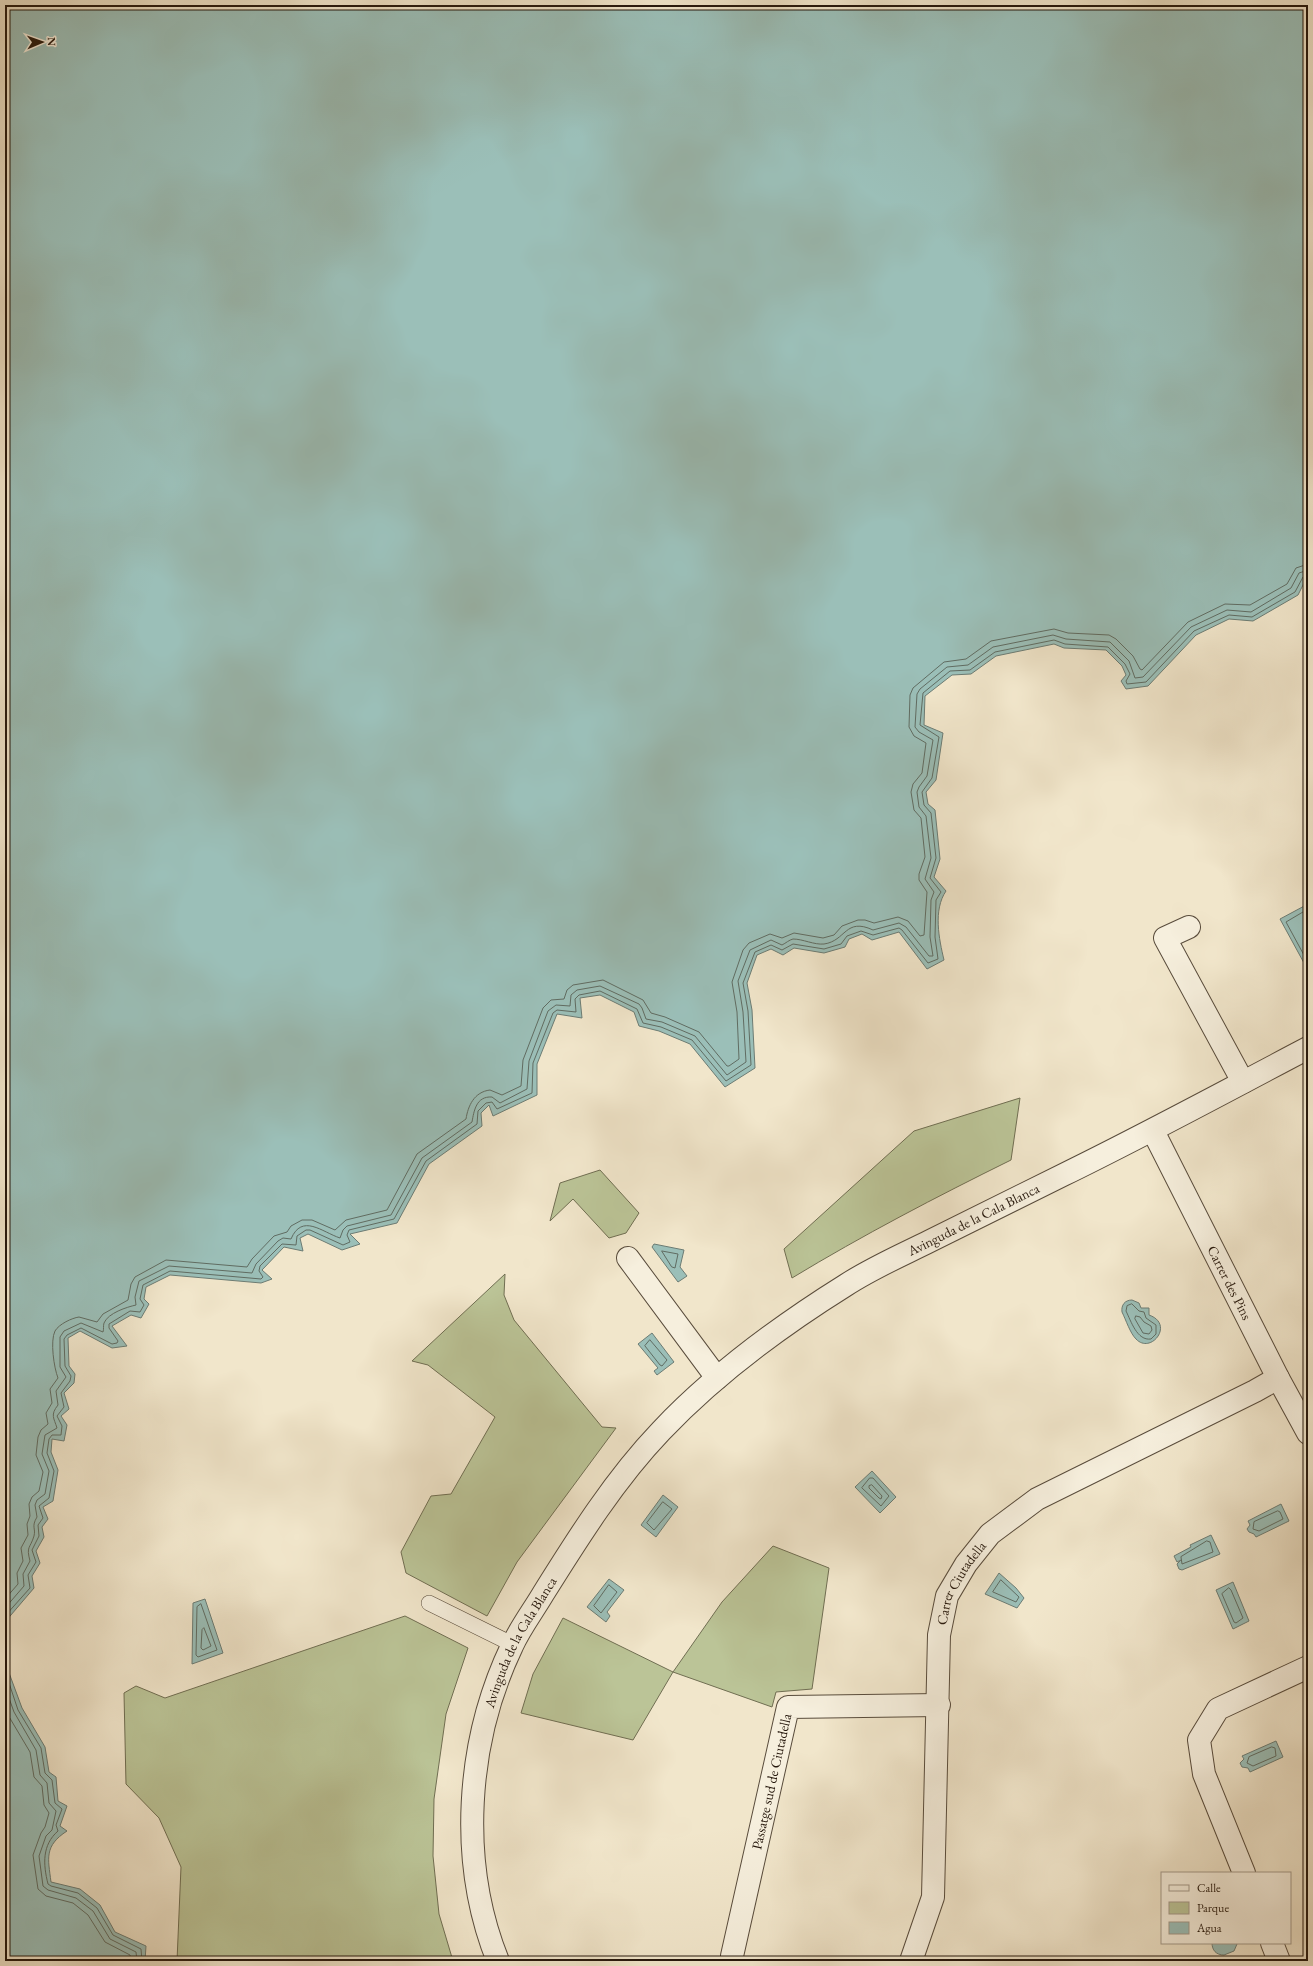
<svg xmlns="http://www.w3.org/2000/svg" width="1313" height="1966" font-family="'EB Garamond',serif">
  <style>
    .green { fill: #bbc497; stroke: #706e52 }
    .water { fill: #9bbfb8; stroke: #6c7c74 }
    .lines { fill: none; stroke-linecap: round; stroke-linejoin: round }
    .shore { stroke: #606c62; stroke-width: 1 }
    .service-casing { stroke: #594c3c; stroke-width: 16 }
    .minor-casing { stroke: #594c3c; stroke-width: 24 }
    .service { stroke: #f6efdd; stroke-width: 15 }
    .minor { stroke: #f6efdd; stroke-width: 22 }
    .labels { text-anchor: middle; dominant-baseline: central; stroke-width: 3; stroke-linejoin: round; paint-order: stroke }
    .street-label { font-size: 14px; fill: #26180d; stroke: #f6efdd }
  </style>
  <rect width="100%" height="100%" fill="#f1e6cb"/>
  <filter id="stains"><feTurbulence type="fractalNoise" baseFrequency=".005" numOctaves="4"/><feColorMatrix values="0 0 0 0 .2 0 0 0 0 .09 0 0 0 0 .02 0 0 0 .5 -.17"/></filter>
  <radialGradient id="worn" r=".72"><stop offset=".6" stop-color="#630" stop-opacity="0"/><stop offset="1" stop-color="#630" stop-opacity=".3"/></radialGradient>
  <!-- green -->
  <path class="green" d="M 1020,1098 L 1011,1160 C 936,1197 863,1235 792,1278 L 784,1249 L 914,1131 Z
    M 600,1170 L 639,1213 L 626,1233 L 609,1238 L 573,1199 L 550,1221 L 560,1183 Z
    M 505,1274 L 504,1295 L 514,1320 L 602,1427 L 616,1428 L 517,1562 L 487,1616 L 406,1573 L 401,1552 L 431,1496 L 451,1494 L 495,1417 L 428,1365 L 412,1361 Z
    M 773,1546 L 829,1568 L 812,1689 L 776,1692 L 772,1707 L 673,1672 L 633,1740 L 521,1713 L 533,1674 L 563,1618 L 673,1672 L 722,1602 Z
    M 405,1616 L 468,1648 L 446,1714 L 434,1799 L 433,1856 L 439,1914 L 453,1961 L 177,1961 L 181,1867 L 159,1818 L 126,1784 L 124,1693 L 136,1686 L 165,1698 Z"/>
  <!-- water -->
  <path class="water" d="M 5,5 L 1308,5 L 1308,575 L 1298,595 L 1253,621 L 1229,619 L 1196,635 L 1148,686 L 1126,689 L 1121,681 L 1126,675 L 1122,666 L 1106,650 L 1064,648 L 1054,644 L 996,656 L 971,674 L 952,675 L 925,696 L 924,725 L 943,733 L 936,780 L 926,792 L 928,804 L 935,810 L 940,859 L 934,877 L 946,891 C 933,910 939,939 944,960 L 927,969 L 899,932 L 872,940 L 862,934 L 849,939 L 845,947 L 824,953 L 794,948 L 783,955 L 771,949 L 757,955 L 747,983 L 752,1010 L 755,1068 L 725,1087 L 690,1044 L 659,1031 L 639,1026 L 634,1012 L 600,995 L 580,998 L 582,1018 L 557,1014 L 537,1064 L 537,1095 L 493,1116 L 489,1105 L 481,1113 L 482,1126 L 429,1164 L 397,1223 L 350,1234 L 360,1244 L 342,1250 L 308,1234 L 300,1238 L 303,1251 L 284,1247 L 262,1270 L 272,1279 L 261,1283 L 170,1275 L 146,1287 L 144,1299 L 149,1304 L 141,1318 L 131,1315 L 112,1326 L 127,1346 L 112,1348 L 80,1331 L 68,1338 L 69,1366 L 75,1374 L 74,1383 L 64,1393 L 69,1409 L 61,1416 L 67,1425 L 64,1441 L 52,1439 L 51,1452 L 58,1470 L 53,1501 L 43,1507 L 48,1519 L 42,1527 L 44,1537 L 36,1551 L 40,1563 L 32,1576 L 34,1588 L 5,1622 Z
    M 1308,904 L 1308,924 L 1305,926 L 1308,931 L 1308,961 L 1304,963 L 1280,919 Z
    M 654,1244 L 684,1250 L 680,1267 L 687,1276 L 678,1282 L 652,1247 Z
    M 1132,1300 L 1139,1303 L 1141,1308 L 1149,1308 L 1149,1315 C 1175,1324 1151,1355 1136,1339 C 1130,1333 1126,1320 1122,1312 C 1121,1305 1125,1300 1132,1300 Z
    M 652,1333 L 674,1362 L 657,1375 L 654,1371 L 658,1368 L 638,1344 Z
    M 872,1471 L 896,1497 L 880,1513 L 855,1487 Z
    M 663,1495 L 678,1507 L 656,1537 L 641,1525 Z
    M 1281,1504 L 1289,1521 L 1256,1537 L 1254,1534 L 1249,1532 L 1247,1529 L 1250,1525 L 1248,1521 Z
    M 1211,1535 L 1220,1554 L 1182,1570 L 1179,1569 L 1177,1564 L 1181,1560 L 1177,1562 L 1174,1556 L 1191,1547 L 1190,1545 Z
    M 999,1573 L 1016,1588 L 1024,1598 L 1017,1608 L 985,1594 Z
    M 609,1579 L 624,1590 L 607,1612 L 610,1616 L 606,1622 L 587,1607 Z
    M 1233,1582 L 1249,1621 L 1233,1629 L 1216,1590 Z
    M 205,1599 L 223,1653 L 192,1664 L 193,1603 Z
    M 5,1662 L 22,1708 L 45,1747 L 49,1772 L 56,1777 L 58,1801 L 67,1806 L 60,1826 L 67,1831 C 44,1846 48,1858 51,1882 L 80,1889 L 100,1905 L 115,1932 L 146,1946 L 145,1961 L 5,1961 Z
    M 1276,1741 L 1283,1757 L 1250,1772 L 1248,1768 L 1242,1767 L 1240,1763 L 1244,1759 L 1242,1756 Z
    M 1212,1943 L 1237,1943 L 1237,1944 L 1234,1951 L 1224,1955 C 1216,1955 1212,1950 1212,1943 Z"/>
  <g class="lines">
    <!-- shore -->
    <path class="shore" d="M 1308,909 L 1286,922 L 1305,957 L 1308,958
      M 662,1251 L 678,1254 L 675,1268 L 672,1267 Z
      M 1132,1304 L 1139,1311 L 1144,1312 L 1146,1318 L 1156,1325 L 1156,1334 L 1151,1339 C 1137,1341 1131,1321 1126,1311 L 1127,1306 Z
      M 1136,1316 L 1140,1317 L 1144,1322 L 1151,1326 L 1152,1330 L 1149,1334 L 1143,1333 L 1135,1319 Z
      M 650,1340 L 667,1360 L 662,1366 L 660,1365 L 645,1346 Z
      M 870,1478 L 873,1478 L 889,1496 L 881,1506 L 862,1488 Z
      M 872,1485 L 882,1496 L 881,1499 L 879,1498 L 869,1488 L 869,1486 Z
      M 663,1502 L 672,1509 L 654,1530 L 647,1523 Z
      M 1278,1511 L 1280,1512 L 1283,1519 L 1259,1531 L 1253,1529 L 1254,1522 Z
      M 1207,1541 L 1210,1542 L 1213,1552 L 1182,1564 L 1181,1557 Z
      M 1001,1580 L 1019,1597 L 1016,1602 L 993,1592 Z
      M 609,1585 L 617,1592 L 601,1613 L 594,1606 Z
      M 1229,1588 L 1231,1590 L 1243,1618 L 1236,1623 L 1234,1622 L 1222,1594 Z
      M 5,1599 L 18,1584 L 17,1573 L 23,1561 L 21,1548 L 28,1535 L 27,1524 L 30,1516 L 29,1504 L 32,1497 L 39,1491 L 43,1472 L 36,1455 L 38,1437 L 41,1430 L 48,1424 L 46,1413 L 52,1403 L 50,1389 L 58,1378 C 54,1368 50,1341 55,1331 C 59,1324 72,1318 79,1317 L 97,1322 L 103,1314 L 128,1300 L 131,1284 L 135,1277 L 166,1260 L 247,1267 L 252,1259 L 274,1236 L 287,1232 L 291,1226 L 302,1220 L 312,1220 L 335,1230 L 346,1220 L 387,1210 L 417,1154 L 466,1119 C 468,1106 474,1092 490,1090 L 502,1095 L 521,1086 L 523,1060 L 543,1008 L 551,1000 L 564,999 L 567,990 L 573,985 L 603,980 L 643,1000 L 651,1013 L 665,1017 L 699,1032 L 727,1066 L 729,1066 L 739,1059 L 737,1012 L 732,982 L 743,950 L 749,943 L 770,934 L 782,938 L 794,933 L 823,938 L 834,935 L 842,926 L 858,920 L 865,920 L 874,923 L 898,917 L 908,921 L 920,936 L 924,935 L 927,892 L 919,880 L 919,874 L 925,857 L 921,818 L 914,810 L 911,792 L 913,784 L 922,773 L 926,743 L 914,736 L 909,727 L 910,695 L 913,688 L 944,662 L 966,659 L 991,641 L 1054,629 L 1068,633 L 1109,635 L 1116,639 L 1133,656 L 1140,669 L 1142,670 L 1188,622 L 1225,604 L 1250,605 L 1287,584 L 1296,568 L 1308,564
      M 201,1604 L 217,1650 L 198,1657 L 196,1655 L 197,1607 Z
      M 5,1608 L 24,1586 L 23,1574 L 30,1561 C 26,1546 30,1549 34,1536 C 36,1528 31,1527 37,1517 L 35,1505 L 37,1500 L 45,1494 L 49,1471 L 42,1454 L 45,1435 L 57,1428 C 54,1418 50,1415 58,1405 L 56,1391 L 66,1377 L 60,1367 L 60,1337 L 64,1331 L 81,1323 L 103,1332 C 104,1329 103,1326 104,1323 C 108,1313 127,1307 136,1305 L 135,1297 L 139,1281 L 169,1266 L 252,1273 L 256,1264 L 278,1241 L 283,1238 L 291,1239 C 302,1213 322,1232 340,1238 L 343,1230 L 347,1226 L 391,1215 L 422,1158 L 472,1122 C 474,1111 476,1096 492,1097 L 500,1103 L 527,1089 L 529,1061 L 548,1011 L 556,1005 L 570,1006 L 571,995 L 577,990 L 600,986 L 639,1004 L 642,1008 L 646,1019 L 662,1022 L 695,1036 L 727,1075 L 746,1062 L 743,1012 L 738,981 L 750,950 L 771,940 L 782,945 C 786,943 789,940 793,939 C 803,939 814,945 824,944 C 846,941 845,917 873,930 L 899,923 L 906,927 L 929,956 L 933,956 L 930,937 L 931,900 L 934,892 L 925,879 L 931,858 L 926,816 L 919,807 L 917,792 L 919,787 L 927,776 L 933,740 L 919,732 L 915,727 L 917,694 L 920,689 L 947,667 L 968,665 L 993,647 L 1053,635 L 1066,639 L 1110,642 L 1129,661 L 1135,678 L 1143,677 L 1191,627 L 1227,610 L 1251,612 L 1291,588 L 1299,573 L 1308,570
      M 5,1616 L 30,1588 L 28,1575 L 36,1562 L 32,1550 L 39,1536 L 38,1525 L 43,1518 L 39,1506 L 49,1498 L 54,1471 L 47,1453 L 49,1439 L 52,1435 L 61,1435 L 62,1426 L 57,1416 L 64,1407 L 61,1393 L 70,1381 L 71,1376 L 65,1366 L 64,1339 L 67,1335 L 81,1328 L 112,1344 L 117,1343 L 118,1341 L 109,1328 L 109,1324 L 130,1311 L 140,1312 L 144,1305 L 140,1299 L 143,1285 L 170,1271 L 261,1279 L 263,1277 L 259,1271 L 260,1266 L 282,1244 L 296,1245 L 297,1236 L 306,1230 L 310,1230 L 343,1245 L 350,1242 L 347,1235 L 349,1230 L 394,1219 L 426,1161 L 477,1124 L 478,1111 L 486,1103 L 492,1102 L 497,1109 L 532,1093 L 533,1063 L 553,1013 L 557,1010 L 576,1012 L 575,999 L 579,995 L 600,991 L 637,1009 L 643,1023 L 661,1027 L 692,1040 L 726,1081 L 751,1065 L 748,1011 L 743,983 L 755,952 L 771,945 L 782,950 L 793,944 L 824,949 L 841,944 L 847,936 L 861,931 L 873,935 L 899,928 L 902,930 L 928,963 L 938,959 L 935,937 L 936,900 L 941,892 L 930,878 L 936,858 L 931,813 L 924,805 L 922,792 L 932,778 L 939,737 L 920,725 L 923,693 L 950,671 L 970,670 L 995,652 L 1054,640 L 1065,644 L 1108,647 L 1125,664 L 1130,674 L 1126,681 L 1127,684 L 1146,682 L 1194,631 L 1229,615 L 1252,617 L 1295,592 L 1303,577 L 1308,575
      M 204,1628 L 211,1646 L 203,1650 L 201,1648 L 202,1630 Z
      M 5,1671 L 18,1710 L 41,1748 L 45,1773 L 52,1780 L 55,1803 L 62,1809 L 56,1825 L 58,1831 C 42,1845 43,1864 48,1884 L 51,1886 L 78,1893 L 97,1908 L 113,1935 L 141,1949 L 142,1961
      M 5,1687 L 14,1712 L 36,1750 L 40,1775 L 47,1783 L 49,1803 L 56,1811 L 52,1830 L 46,1836 L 39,1856 L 43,1886 L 48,1890 L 76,1898 L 93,1911 L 110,1939 L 136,1952 L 137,1961
      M 5,1705 L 8,1715 L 30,1752 L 34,1777 L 42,1786 L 44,1805 L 49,1813 L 45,1827 L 41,1833 L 33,1855 L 38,1889 L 46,1896 L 73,1903 L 88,1915 L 105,1942 L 130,1955 L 131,1961
      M 1272,1747 L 1275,1748 L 1276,1756 L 1253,1766 L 1247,1763 L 1249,1757 Z"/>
    <!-- service casing -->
    <g class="service-casing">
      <path id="service" d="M 429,1603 L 512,1644"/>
    </g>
    <!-- minor casing -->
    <g class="minor-casing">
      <g id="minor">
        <path d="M 1189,927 L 1165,938 L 1243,1082"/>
        <path id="s1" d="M 1153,1131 L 1278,1378 L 1308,1433"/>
        <path d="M 628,1258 L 717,1378"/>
        <path d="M 1244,1873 L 1204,1774 L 1199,1740 L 1218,1709 L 1308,1667"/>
        <path d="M 1272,1943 L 1279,1961"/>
        <path id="s2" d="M 732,1956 L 788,1707 L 939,1705"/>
        <path id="s3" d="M 498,1961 C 458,1862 466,1742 512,1646 C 520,1628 533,1611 543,1594 C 578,1538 615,1479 661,1431 C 714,1375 782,1325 846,1285 C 872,1268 902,1255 930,1241 C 974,1219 1018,1197 1063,1175 C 1145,1135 1226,1091 1308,1048"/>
        <path id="s4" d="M 911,1961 L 933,1897 L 939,1635 L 947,1596 L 966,1564 L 990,1534 L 1037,1499 L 1255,1391 L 1278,1378"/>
      </g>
    </g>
    <!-- service -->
    <use href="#service" class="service"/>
    <!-- minor -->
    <use href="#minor" class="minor"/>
  </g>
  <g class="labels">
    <!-- street labels -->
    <g class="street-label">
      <text stroke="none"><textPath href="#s3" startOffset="966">Avinguda de la Cala Blanca</textPath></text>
      <text stroke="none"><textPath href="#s1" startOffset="170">Carrer des Pins</textPath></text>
      <text stroke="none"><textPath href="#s4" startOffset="387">Carrer Ciutadella</textPath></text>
      <text stroke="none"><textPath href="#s3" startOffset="331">Avinguda de la Cala Blanca</textPath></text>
      <text stroke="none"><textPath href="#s2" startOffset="179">Passatge sud de Ciutadella</textPath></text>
    </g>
  </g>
  <!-- margin -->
  <rect width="1313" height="1966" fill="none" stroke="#f1e6cb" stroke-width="20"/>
  <rect x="6" y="6" width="1301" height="1954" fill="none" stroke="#26180d" stroke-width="2"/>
  <rect x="10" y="10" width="1293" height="1946" fill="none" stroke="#26180d"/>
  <!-- legend -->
  <rect x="1161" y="1872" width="130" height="72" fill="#f6efdd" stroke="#a3998a"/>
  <rect x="1169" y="1885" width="20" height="6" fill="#f6efdd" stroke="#a3998a"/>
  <text x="1197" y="1892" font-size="12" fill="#26180d">Calle</text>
  <rect x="1169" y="1902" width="20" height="12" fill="#bbc497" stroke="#a3998a"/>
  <text x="1197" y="1912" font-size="12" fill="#26180d">Parque</text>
  <rect x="1169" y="1922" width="20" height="12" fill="#9bbfb8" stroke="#a3998a"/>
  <text x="1197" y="1932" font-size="12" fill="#26180d">Agua</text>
  <!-- north arrow -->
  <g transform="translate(42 42) rotate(88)" stroke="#f6efdd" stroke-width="3" paint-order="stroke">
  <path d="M0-3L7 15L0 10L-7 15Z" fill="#26180d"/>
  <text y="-6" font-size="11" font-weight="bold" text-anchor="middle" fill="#26180d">N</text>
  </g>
  <rect width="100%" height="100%" filter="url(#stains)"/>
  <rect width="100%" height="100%" fill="url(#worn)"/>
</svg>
